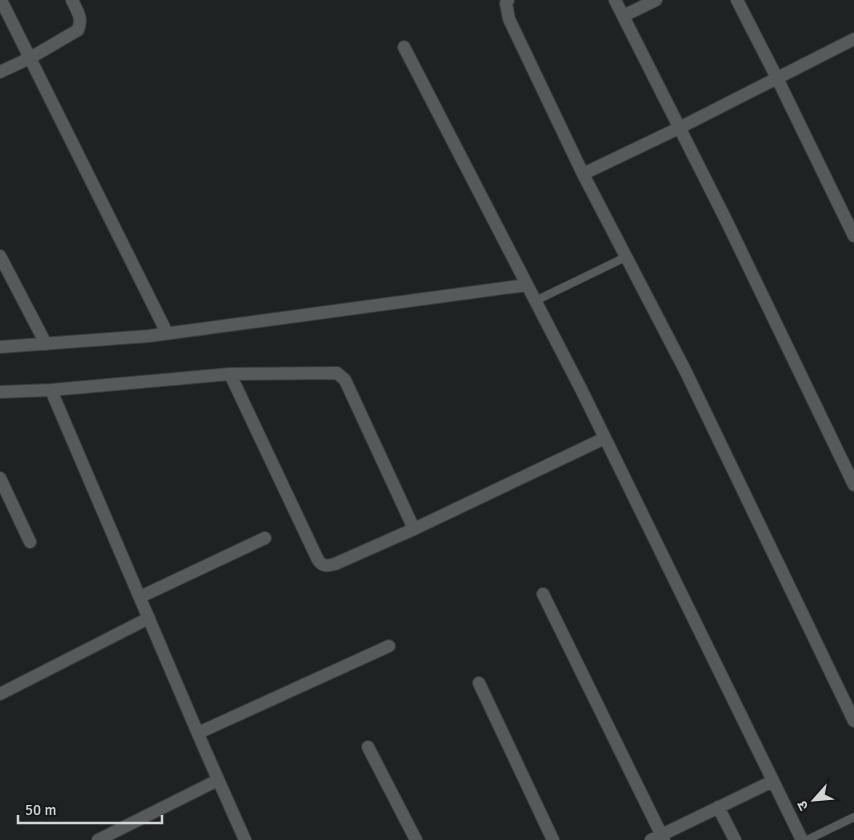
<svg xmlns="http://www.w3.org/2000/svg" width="854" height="840" font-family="Signika,'Noto Sans Devanagari',sans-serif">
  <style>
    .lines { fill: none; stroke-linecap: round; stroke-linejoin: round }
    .service-casing { stroke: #3a3c3c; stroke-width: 9 }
    .minor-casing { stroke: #3a3c3c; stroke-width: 14 }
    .service { stroke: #565a5a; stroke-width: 8 }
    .minor { stroke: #565a5a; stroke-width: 12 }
  </style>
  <rect width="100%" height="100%" fill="#1f2223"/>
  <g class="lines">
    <!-- service casing -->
    <g class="service-casing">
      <path id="service" d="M 535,301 L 626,257
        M 807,840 L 854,817"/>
    </g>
    <!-- minor casing -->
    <g class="minor-casing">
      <path id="minor" d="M 1,0 L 167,333
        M 508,0 L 506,3 L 509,19 L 583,174 L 685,370 L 854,721
        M 615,0 L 726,220 L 854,485
        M 737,0 L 777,78 L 854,236
        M 623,16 L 656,0
        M 404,47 L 581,389 L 802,840
        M 0,72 L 30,58 L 78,30 C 83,18 77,11 72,0
        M 583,174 L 679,128 L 854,39
        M 0,256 L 46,344
        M 0,347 L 149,336 L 527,285
        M 230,374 L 318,560 C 323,567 327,566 335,564 L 414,529 L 605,438
        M 51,390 L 205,750 L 245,840
        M 0,392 L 51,390 L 230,374 L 337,373 L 345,380 L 414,529
        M 0,478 L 30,542
        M 543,594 L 664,840
        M 140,597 L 265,538
        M 479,683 L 553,840
        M 0,694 L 149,618
        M 198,733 L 389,646
        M 368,747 L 416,840
        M 718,807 L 735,840
        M 98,840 L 218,780
        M 651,840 L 773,781"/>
    </g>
    <!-- service -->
    <use href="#service" class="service"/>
    <!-- minor -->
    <use href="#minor" class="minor"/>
  </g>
  <!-- north arrow -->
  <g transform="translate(814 800) rotate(243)" stroke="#161919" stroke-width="4" paint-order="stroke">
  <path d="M0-4L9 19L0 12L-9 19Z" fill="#d4d6d6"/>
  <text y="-8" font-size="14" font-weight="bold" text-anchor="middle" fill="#d4d6d6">उ</text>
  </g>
  <!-- scale -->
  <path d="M18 815v8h144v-8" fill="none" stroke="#d4d6d6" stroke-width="2.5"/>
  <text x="25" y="815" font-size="15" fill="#d4d6d6" stroke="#161919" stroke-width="4" paint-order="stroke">50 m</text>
</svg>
